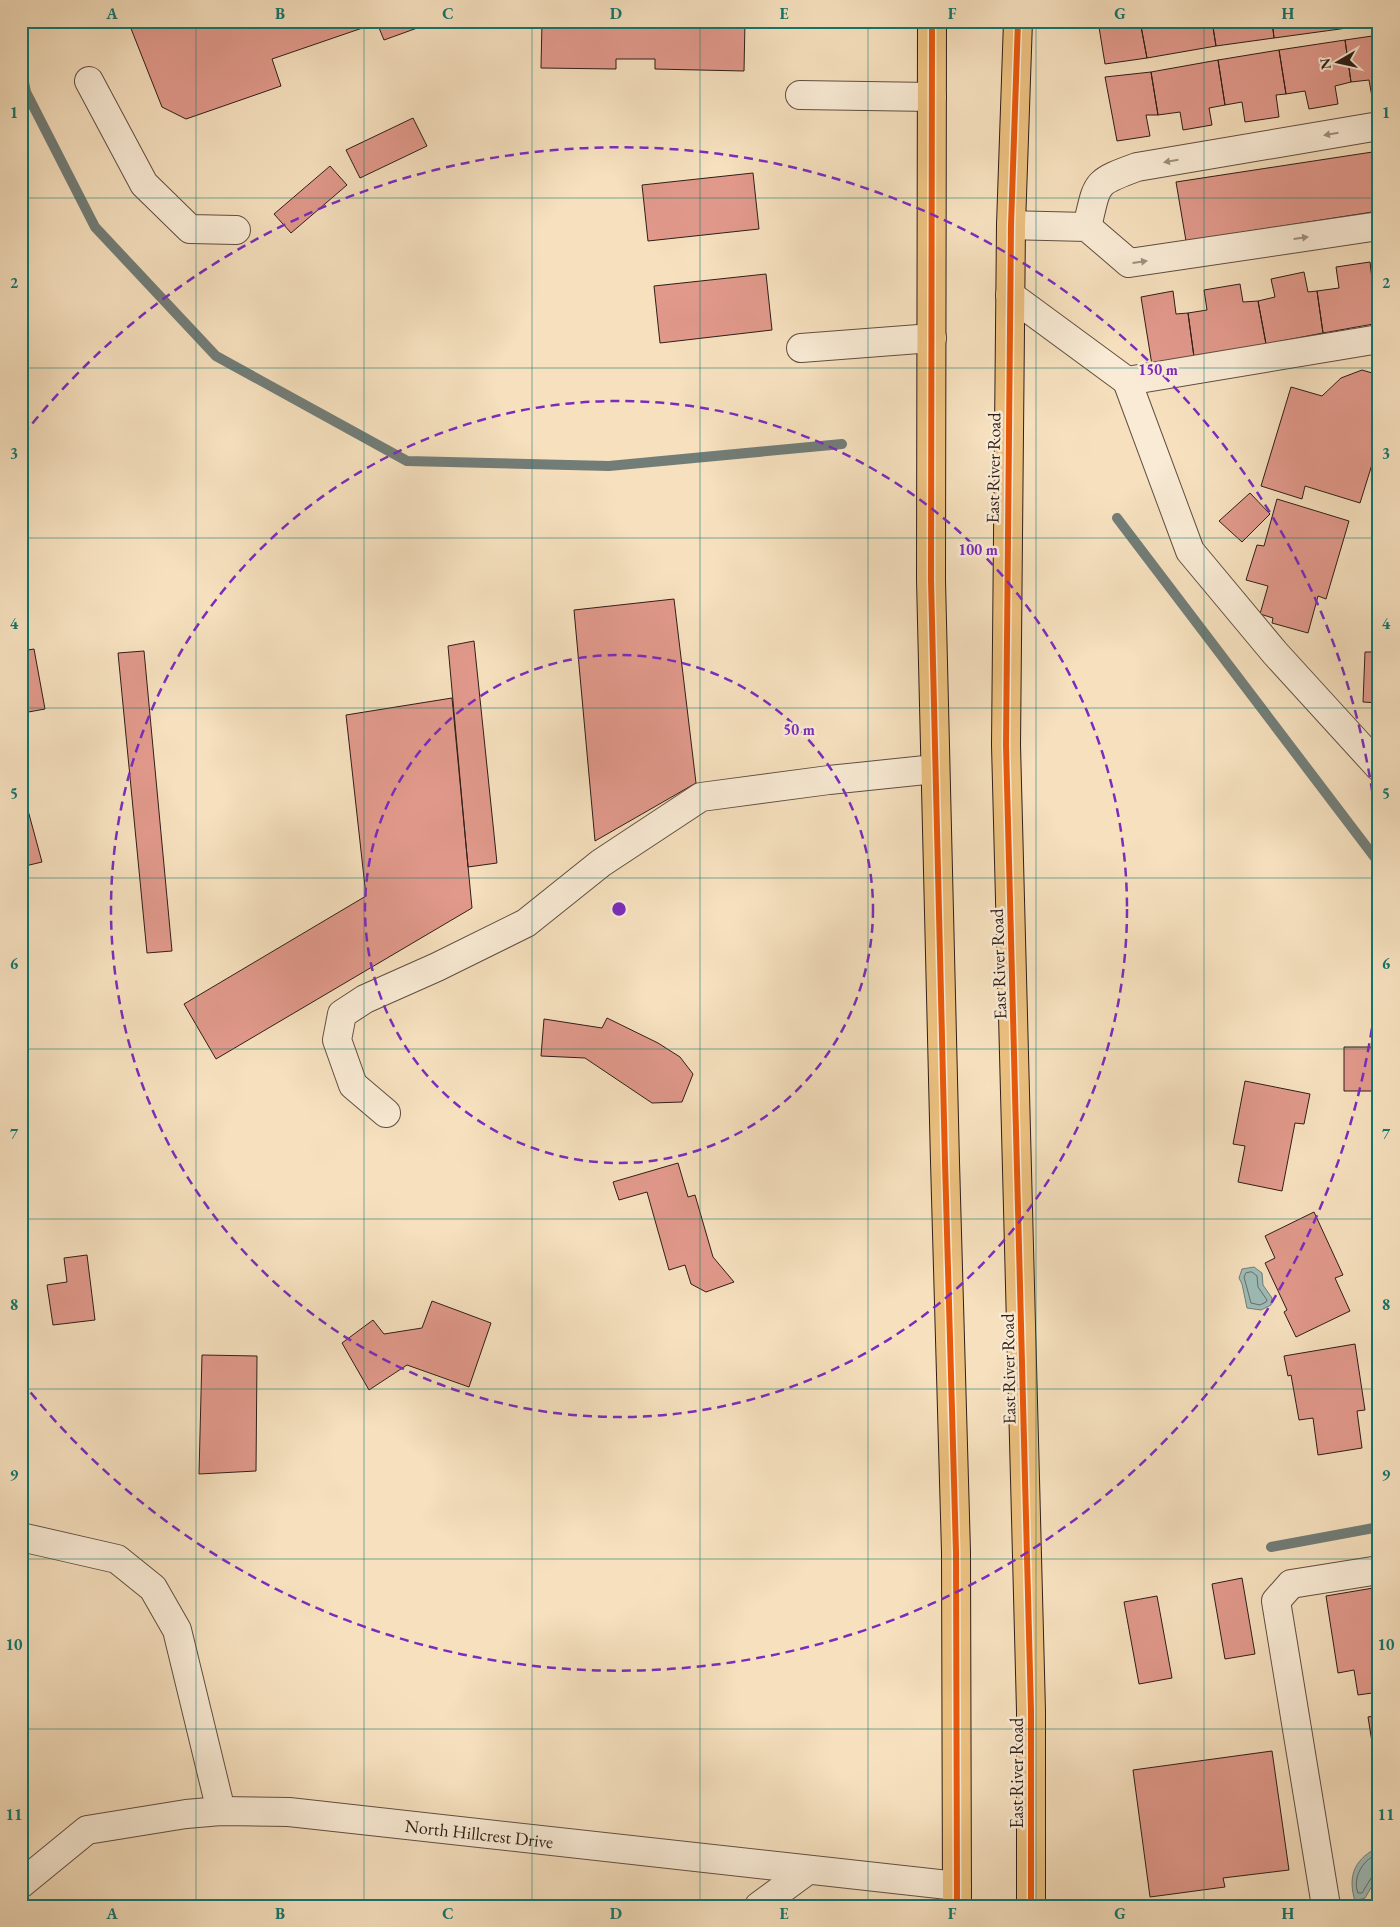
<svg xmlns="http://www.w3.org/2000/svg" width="1400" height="1927" font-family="'EB Garamond',serif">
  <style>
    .water { fill: #9ebcb8; stroke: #727d78 }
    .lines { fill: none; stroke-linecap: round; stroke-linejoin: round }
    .shore { stroke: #666d68; stroke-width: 1 }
    .stream { stroke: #727d78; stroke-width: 10 }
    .building { fill: #e1998b; stroke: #2f1e18 }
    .minor-casing { stroke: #614e42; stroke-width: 30 }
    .major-casing { stroke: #2f1e18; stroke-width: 30 }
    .minor { stroke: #f9ebd5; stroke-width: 28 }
    .major { stroke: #ebc07f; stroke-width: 28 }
    .cycleway-casing { stroke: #f9ebd5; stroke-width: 9 }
    .cycleway { stroke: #e8590c; stroke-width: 6 }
    .oneway { fill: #9e8f80 }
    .grid { fill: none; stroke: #0f766e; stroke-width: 1; stroke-opacity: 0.55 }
    .ring { fill: none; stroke: #7b2cbf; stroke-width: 2.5; stroke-dasharray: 9 6 }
    .labels { text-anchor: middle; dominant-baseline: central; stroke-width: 5; stroke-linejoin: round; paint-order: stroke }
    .street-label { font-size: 18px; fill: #2f1e18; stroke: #f9ebd5 }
    .centre { fill: #7b2cbf; stroke: #f9ebd5; stroke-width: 2.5 }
    .ring-label { font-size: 15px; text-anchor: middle; font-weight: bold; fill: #7b2cbf; stroke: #f9ebd5; stroke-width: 5; stroke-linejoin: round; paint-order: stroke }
    .neatline { fill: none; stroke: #0f766e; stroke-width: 2 }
    .grid-label { font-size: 16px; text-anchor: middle; font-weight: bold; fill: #0f766e }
  </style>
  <rect width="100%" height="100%" fill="#f6e0be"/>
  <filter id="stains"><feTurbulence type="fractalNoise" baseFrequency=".004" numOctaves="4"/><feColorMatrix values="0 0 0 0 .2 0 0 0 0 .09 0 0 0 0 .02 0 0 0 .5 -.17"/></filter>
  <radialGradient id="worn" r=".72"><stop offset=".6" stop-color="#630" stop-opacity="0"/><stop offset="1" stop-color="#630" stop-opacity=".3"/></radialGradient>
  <!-- water -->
  <path class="water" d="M 1254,1267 L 1262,1273 L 1263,1285 L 1272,1298 L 1271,1305 L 1261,1310 L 1247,1308 L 1242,1284 L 1239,1278 L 1242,1269 Z
    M 1375,1849 L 1379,1849 L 1379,1874 L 1365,1898 L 1355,1901 C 1348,1878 1353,1861 1375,1849 Z"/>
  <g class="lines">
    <!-- shore -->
    <path class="shore" d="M 1252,1272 L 1257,1276 L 1258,1287 L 1267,1300 L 1266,1302 L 1260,1305 L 1251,1303 L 1244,1277 L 1246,1273 Z
      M 1379,1854 C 1363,1858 1352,1878 1358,1893 L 1362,1893 L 1373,1875 L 1379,1873"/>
    <!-- stream -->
    <path class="stream" d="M 21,68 L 26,92 L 95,227 L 216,356 L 407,461 L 609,466 L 842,444
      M 1117,518 L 1379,863
      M 1271,1547 L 1379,1527"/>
  </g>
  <!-- building -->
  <path class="building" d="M 128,21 L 418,21 L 420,27 L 384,40 L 377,23 L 272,59 L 281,86 L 186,119 L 162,107 Z
    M 542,21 L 745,21 L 744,71 L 655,69 L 655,59 L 616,59 L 616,69 L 541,68 Z
    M 1098,21 L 1140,21 L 1147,58 L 1105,64 Z
    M 1140,21 L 1212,21 L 1216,46 L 1147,58 Z
    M 1212,21 L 1272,21 L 1274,38 L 1216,46 Z
    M 1272,21 L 1338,21 L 1340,29 L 1274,38 Z
    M 1338,21 L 1379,21 L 1379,23 L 1340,29 Z
    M 1379,35 L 1379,96 L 1372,97 L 1369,80 L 1351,82 L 1345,40 Z
    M 1345,40 L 1351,82 L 1335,86 L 1338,104 L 1309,109 L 1305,91 L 1286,94 L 1279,50 Z
    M 1279,50 L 1286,94 L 1276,95 L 1279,117 L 1245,122 L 1242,102 L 1225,105 L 1218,60 Z
    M 1218,60 L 1225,105 L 1209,108 L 1212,125 L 1183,130 L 1180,112 L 1158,115 L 1151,72 Z
    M 1151,72 L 1158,115 L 1146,115 L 1150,136 L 1117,141 L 1105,77 Z
    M 413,118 L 427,146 L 360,178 L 346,150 Z
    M 1379,151 L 1379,211 L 1186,241 L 1176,182 Z
    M 330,166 L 347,185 L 291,233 L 274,214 Z
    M 753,173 L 759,229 L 648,241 L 642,185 Z
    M 1370,262 L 1372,279 L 1379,279 L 1379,323 L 1323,333 L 1317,291 L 1339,288 L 1336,267 Z
    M 1304,272 L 1308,292 L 1317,291 L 1323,333 L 1266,344 L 1258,301 L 1275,297 L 1271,279 Z
    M 766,274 L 772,330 L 660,343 L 654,286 Z
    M 1240,284 L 1243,302 L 1258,301 L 1266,344 L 1194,357 L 1188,313 L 1207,310 L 1204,290 Z
    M 1173,291 L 1176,314 L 1188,313 L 1194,357 L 1152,365 L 1141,297 Z
    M 1362,370 L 1379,375 L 1379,442 L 1360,503 L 1305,486 L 1302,499 L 1261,486 L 1291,387 L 1322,396 L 1341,378 Z
    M 1250,493 L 1270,514 L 1242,542 L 1219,521 Z
    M 1277,499 L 1349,521 L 1326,599 L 1318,596 L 1308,633 L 1272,623 L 1273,618 L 1260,614 L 1268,586 L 1246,580 L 1257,545 L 1264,546 Z
    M 674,599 L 696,783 L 595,841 L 574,610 Z
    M 474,641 L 497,863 L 468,867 L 448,646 Z
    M 34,649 L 45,709 L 23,713 L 25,724 L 21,725 L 21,651 Z
    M 144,651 L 172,951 L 147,953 L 118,653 Z
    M 1365,652 L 1379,652 L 1379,703 L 1363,702 Z
    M 452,698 L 472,908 L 216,1059 L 184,1004 L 366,896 L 346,715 Z
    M 21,792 L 23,792 L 42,862 L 21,867 Z
    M 607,1018 L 658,1043 L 680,1057 L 693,1074 L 682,1102 L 652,1103 L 585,1058 L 541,1056 L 544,1019 L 602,1028 Z
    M 1344,1047 L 1379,1047 L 1379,1091 L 1344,1091 Z
    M 1245,1081 L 1310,1094 L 1304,1124 L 1295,1123 L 1282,1191 L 1238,1182 L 1245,1146 L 1233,1144 Z
    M 678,1163 L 688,1197 L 695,1195 L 713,1257 L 734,1282 L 706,1292 L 691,1284 L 685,1265 L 669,1270 L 647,1192 L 619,1200 L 613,1182 Z
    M 1314,1212 L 1343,1275 L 1335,1278 L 1350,1311 L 1296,1337 L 1284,1312 L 1287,1310 L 1265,1263 L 1275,1258 L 1265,1236 Z
    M 87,1255 L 95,1320 L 53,1325 L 47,1285 L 67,1282 L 64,1258 Z
    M 432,1301 L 491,1323 L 469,1387 L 407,1365 L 369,1390 L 342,1343 L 373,1320 L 384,1334 L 422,1328 Z
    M 1355,1344 L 1365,1410 L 1357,1411 L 1362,1448 L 1318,1455 L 1313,1418 L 1299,1420 L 1291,1375 L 1288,1376 L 1284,1356 Z
    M 202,1355 L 257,1356 L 256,1471 L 199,1474 Z
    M 1242,1578 L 1255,1654 L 1225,1659 L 1212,1584 Z
    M 1379,1587 L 1379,1692 L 1358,1695 L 1354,1670 L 1338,1673 L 1326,1596 Z
    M 1157,1596 L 1172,1678 L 1139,1684 L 1124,1602 Z
    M 1379,1715 L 1379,1780 L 1378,1780 L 1368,1717 Z
    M 1272,1751 L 1289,1870 L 1223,1878 L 1225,1887 L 1150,1897 L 1133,1770 Z"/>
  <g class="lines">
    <!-- minor casing -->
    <g class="minor-casing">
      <g id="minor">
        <path d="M 89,81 L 144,184 L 190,229 L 236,230"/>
        <path d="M 800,95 L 932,97"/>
        <path d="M 1011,225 L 1087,227 L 1129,263 L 1379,226"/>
        <path d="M 1087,227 C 1098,182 1093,183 1137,167 L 1379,126"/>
        <path d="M 1010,295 L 1127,381 L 1379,339"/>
        <path d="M 801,348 L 932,338"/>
        <path d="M 1127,381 L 1190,551 L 1275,653 L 1379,767"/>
        <path d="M 386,1113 L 353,1085 L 337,1040 L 342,1014 L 365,999 L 437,967 L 526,923 L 601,863 L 701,797 L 829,780 L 935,769"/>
        <path d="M 21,1537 L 117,1559 L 153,1588 L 177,1630 L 221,1811"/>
        <path id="s1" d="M 21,1884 L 87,1830 L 186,1814 L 221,1811 L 289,1812 L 957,1886"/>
        <path d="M 759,1906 L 808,1870"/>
        <path d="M 1326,1906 L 1276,1601 L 1291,1584 L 1379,1570"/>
      </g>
    </g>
    <!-- major casing -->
    <g class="major-casing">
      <path id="major" d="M 932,21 L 931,580 L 945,1162 L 956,1552 L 957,1906
        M 1018,21 L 1011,225 L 1006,745 L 1031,1711 L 1031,1906"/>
    </g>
    <!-- minor -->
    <use href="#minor" class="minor"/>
    <!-- major -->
    <use href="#major" class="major"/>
    <!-- cycleway casing -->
    <g class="cycleway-casing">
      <path id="cycleway" d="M 932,21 L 931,580 L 945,1162 L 956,1552 L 957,1906
        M 1018,21 L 1011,225 L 1006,745 L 1031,1711 L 1031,1906"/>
    </g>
    <!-- cycleway -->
    <use href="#cycleway" class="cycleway"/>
  </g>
  <!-- one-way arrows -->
  <defs><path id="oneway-solid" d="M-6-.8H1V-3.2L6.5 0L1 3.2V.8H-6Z" transform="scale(1.25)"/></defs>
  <g class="oneway">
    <use href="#oneway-solid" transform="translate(1331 134) rotate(170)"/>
    <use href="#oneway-solid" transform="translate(1171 161) rotate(170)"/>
    <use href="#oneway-solid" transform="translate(1301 238) rotate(-8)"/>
    <use href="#oneway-solid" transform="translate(1140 262) rotate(-8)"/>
  </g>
  <!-- grid -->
  <path class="grid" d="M 196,21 L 196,1906M 364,21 L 364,1906M 532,21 L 532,1906M 700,21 L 700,1906M 868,21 L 868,1906M 1036,21 L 1036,1906M 1204,21 L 1204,1906M 21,198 L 1379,198M 21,368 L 1379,368M 21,538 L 1379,538M 21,708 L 1379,708M 21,878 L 1379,878M 21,1049 L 1379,1049M 21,1219 L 1379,1219M 21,1389 L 1379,1389M 21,1559 L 1379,1559M 21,1729 L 1379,1729"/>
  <!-- distance rings -->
  <g class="ring">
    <circle cx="619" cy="909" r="254"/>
    <circle cx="619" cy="909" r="508"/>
    <path d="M1379 969A762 762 0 0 1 23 1383M23 435A762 762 0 0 1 1379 849"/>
  </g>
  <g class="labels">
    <!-- street labels -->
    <g class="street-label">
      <text transform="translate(993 468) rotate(-89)">East River Road</text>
      <text transform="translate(998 964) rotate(-92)">East River Road</text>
      <text transform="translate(1008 1369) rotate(-91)">East River Road</text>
      <text transform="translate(1016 1773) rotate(-90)">East River Road</text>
      <text stroke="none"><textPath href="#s1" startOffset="480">North Hillcrest Drive</textPath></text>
    </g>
  </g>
  <circle cx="619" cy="909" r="8" class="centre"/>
  <g class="ring-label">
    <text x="1158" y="375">150 m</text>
    <text x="978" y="555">100 m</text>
    <text x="799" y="735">50 m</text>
  </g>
  <!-- margin -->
  <rect width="1400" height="1927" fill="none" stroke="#f6e0be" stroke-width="55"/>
  <!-- north arrow -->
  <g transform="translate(1338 62) rotate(261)" stroke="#f9ebd5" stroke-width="4" paint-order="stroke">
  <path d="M0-4L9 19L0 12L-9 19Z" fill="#2f1e18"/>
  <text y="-8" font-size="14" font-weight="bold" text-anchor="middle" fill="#2f1e18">N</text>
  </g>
  <rect x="28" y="28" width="1344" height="1872" class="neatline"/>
  <g class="grid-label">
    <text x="112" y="19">A</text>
    <text x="280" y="19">B</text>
    <text x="448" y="19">C</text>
    <text x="616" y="19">D</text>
    <text x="784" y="19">E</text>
    <text x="952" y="19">F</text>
    <text x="1120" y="19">G</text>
    <text x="1288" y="19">H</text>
    <text x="14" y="118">1</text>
    <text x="1386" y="118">1</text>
    <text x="14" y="288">2</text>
    <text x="1386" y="288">2</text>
    <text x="14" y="459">3</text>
    <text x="1386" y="459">3</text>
    <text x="14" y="629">4</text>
    <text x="1386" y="629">4</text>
    <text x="14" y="799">5</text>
    <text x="1386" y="799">5</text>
    <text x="14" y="969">6</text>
    <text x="1386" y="969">6</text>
    <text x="14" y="1139">7</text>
    <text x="1386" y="1139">7</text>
    <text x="14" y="1310">8</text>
    <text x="1386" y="1310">8</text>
    <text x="14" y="1480">9</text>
    <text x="1386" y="1480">9</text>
    <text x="14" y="1650">10</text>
    <text x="1386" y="1650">10</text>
    <text x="14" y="1820">11</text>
    <text x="1386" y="1820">11</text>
    <text x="112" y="1919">A</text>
    <text x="280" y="1919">B</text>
    <text x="448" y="1919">C</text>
    <text x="616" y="1919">D</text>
    <text x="784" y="1919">E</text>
    <text x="952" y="1919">F</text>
    <text x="1120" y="1919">G</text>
    <text x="1288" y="1919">H</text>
  </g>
  <rect width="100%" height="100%" filter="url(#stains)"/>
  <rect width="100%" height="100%" fill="url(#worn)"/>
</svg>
